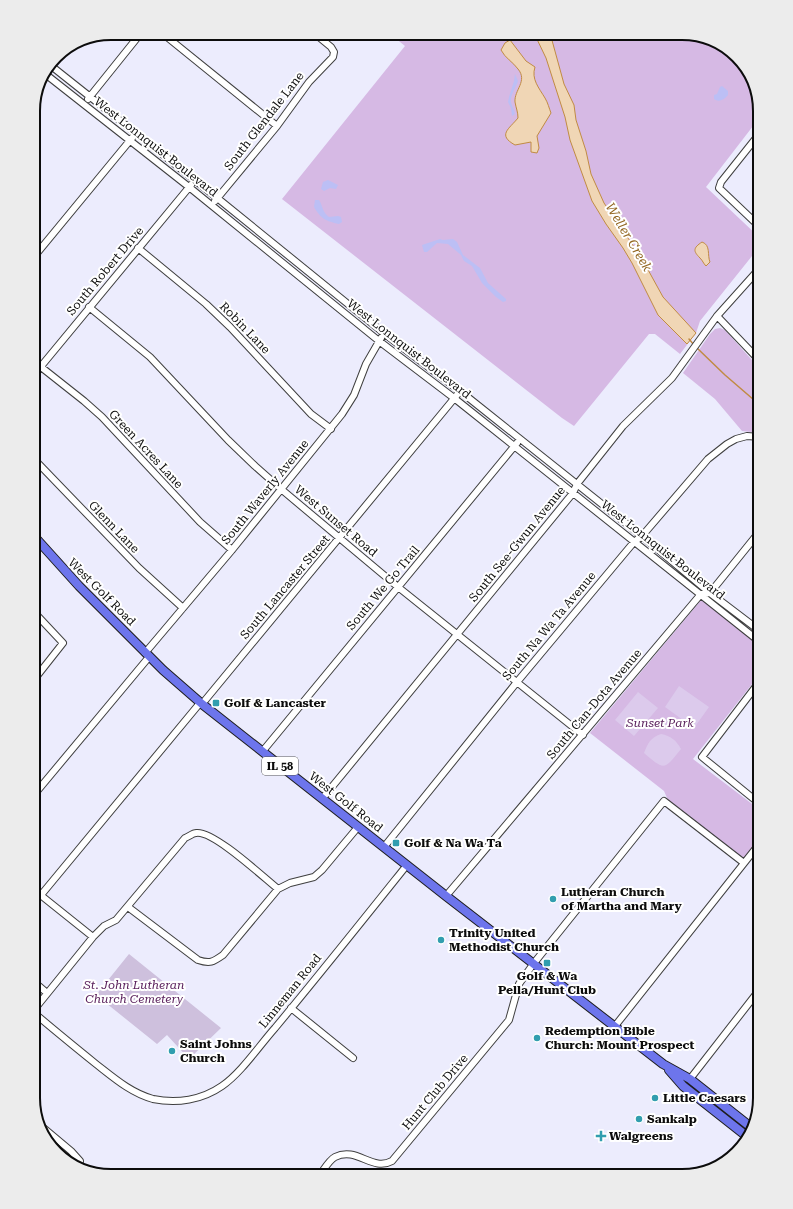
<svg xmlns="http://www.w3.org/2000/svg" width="793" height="1209" font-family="'Roboto Serif',serif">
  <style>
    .green { fill: #d6b9e4 }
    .sand { fill: #bcbff5 }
    .cemetery { fill: #cec0dd }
    .pitch { fill: #dccaec }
    .water { fill: #f0d6b5; stroke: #c18b43 }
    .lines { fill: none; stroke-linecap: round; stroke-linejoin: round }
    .stream { stroke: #c18b43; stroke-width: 1.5 }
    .minor-casing { stroke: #3f3f3f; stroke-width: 8 }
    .major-casing { stroke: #1d1d1d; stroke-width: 10 }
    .minor { stroke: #fff; stroke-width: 6 }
    .major { stroke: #6d75ec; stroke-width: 8 }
    .poi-dot { fill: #319eaf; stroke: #fff; stroke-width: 1.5 }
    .labels { text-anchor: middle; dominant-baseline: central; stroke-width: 4; stroke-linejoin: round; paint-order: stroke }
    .shield { fill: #fff; stroke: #555; stroke-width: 1 }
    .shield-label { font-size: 11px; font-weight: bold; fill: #0c0c0c }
    .street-label { font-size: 12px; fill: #0c0c0c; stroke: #fff }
    .poi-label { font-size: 12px; font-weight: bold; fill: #0c0c0c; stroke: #fff; text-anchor: start }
    .park-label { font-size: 12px; font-style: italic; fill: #5b225d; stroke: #fff }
    .water-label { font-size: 13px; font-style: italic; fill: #926621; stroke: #fff }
    .rim { fill: none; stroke: #0c0c0c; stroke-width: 2 }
  </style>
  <rect width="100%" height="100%" fill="#ececfd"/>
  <!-- green -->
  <path class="green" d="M 389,33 L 687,33 L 725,46 L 750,72 L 760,111 L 760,117 L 706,187 L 760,238 L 760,246 L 700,321 L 696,333 L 680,354 L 655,334 L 649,334 L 574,426 L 562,418 L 282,199 L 405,46 Z
    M 720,328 L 725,330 L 760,369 L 760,433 L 742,431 L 715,399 L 683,373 L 710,334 L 715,329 Z
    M 702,599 L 760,645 L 760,674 L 693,759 L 760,810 L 760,839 L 746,857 L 739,857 L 668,800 L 664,791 L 590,733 Z"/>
  <!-- sand -->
  <path class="sand" d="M 515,74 L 518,81 C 516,88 510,95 511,102 C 512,107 515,110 515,114 L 512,116 L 511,108 L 508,102 L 509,97 L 514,81 Z
    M 722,86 L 728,91 L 728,95 C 725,99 719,103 714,99 L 714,95 L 717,94 L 720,87 Z
    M 328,180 L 338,185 L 336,189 L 330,188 L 324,191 L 321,189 L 323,182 Z
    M 315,200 L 319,200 C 323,206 322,212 329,217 L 338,216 L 341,217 L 342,222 L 339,224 C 326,221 321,219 314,207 Z
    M 440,239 L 443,240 L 453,239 L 457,242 L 463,255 L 480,268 L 488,283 L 506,299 L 506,301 L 503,302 L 496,297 L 482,283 L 472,266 L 464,261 L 461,255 L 448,244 L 437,243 L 427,252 L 424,252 L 422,245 Z"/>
  <!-- cemetery -->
  <path class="cemetery" d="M 129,954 L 221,1028 L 189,1059 L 167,1035 L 157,1044 L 96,995 Z"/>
  <!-- pitch -->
  <path class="pitch" d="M 679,686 L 709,707 L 694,728 L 665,707 Z
    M 638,692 L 658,708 L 634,736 L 615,720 Z
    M 661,734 C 671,736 676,740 681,749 C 664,770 665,771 644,753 C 648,743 650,738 661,734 Z"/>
  <!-- water -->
  <path class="water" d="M 534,33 L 550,33 L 564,84 L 574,105 L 576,120 L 586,151 L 591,174 L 604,203 L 641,257 L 663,297 L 696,333 L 687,344 L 658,315 L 632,263 L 623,248 L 606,224 L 592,201 L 570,140 L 565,117 L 546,58 Z
    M 510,40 L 526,61 L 535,67 C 531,79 539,88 545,98 C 548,103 549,108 551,113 L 537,136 L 539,148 L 537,153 L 531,152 L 531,142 L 515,145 C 497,135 509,129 518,118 C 518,112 516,108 515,102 C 514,90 528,81 518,69 C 513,62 505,58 501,50 L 505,43 Z
    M 702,242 C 711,245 707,255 710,262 L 706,266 C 703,263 703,261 700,258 C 693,251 693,248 702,242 Z"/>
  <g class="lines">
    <!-- stream -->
    <path class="stream" d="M 689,339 L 694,345
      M 697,348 L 725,375 L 754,400 L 760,412"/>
    <!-- minor casing -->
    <g class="minor-casing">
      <path id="minor" d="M 162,33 L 277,126
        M 50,65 L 195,180 L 385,334 L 460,391 L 642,536 L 710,593 L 760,631
        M 44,73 L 189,187 L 379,341 L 454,398 L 760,642
        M 88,99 L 141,33
        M 215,201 L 277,126 L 309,82 L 333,57 L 334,52 L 331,47 L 314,33
        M 760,227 L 719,188 L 721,182 L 760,133
        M 138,248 L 206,304 L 230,327 L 311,414 L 331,429
        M 33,258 L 132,138
        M 89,307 L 150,357 L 228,440 L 255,466 L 281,489 L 398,587 L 583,735
        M 717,316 L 760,361
        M 41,367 L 84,401 L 102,417 L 200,522 L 232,550
        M 33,376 L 191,185
        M 33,458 L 139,568 L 183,608
        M 145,653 L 232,550 L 342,414 L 354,395 L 366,364 L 381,338
        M 33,681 L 63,643 L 33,611
        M 202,704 L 457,395
        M 262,752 L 517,443
        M 33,796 L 149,657
        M 322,799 L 573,493 L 577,484 L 623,426 L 672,378 L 717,316 L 760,268
        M 760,804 L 702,757 L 760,681
        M 384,847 L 517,682 L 634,542 L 642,536 L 708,459 L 727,444 L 736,439 L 747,436 L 760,437
        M 33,889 L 93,937
        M 41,895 L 200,703
        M 446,896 L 701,594 L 710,593 L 760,531
        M 128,907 L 198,960 C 210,964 213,962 223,955 L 278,889 L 290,883 L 314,877 L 322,870 L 358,827
        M 33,981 L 47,993
        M 291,1008 L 353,1058
        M 33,1011 L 93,937 L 104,926 L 116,920 L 185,838 C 188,837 193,833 196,833 C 213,830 263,877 278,889
        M 33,1012 C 54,1030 75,1047 96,1064 C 114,1078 131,1093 153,1099 C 177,1104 202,1100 222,1086 C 241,1073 259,1046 275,1028 C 320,974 363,920 407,865
        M 615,1026 L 760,843
        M 690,1079 L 760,989
        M 40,1125 L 71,1151 L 80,1161 L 79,1168
        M 319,1176 C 323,1171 329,1160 335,1157 C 357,1146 372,1172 392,1161 L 509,1020 L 519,984 L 534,963 L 664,801 L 744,863"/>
    </g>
    <!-- major casing -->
    <g class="major-casing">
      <path id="major" d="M 33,535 L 79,586 L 163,670 L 202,704 L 446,896 L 663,1064 L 690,1079 L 752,1128
        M 669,1070 L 683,1086 L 749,1138"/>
    </g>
    <!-- minor -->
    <use href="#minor" class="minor"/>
    <!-- major -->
    <use href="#major" class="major"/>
  </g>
  <!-- markers -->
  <g class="poi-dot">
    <rect x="212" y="699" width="8" height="8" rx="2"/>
    <rect x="392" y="839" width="8" height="8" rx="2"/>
    <circle cx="553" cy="899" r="4"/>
    <circle cx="441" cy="940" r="4"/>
    <rect x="543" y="959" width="8" height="8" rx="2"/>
    <circle cx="537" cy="1038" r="4"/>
    <circle cx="172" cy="1051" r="4"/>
    <circle cx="655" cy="1098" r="4"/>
    <circle cx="639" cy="1119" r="4"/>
    <path d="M599 1130h4v4h4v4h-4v4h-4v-4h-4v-4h4z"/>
  </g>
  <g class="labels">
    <!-- shield labels -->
    <rect class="shield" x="262" y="757" width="36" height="18" rx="3"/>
    <g class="shield-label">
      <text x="280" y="766">IL 58</text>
    </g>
    <!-- street labels -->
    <g class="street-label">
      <text transform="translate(264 121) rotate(-52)">South Glendale Lane</text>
      <text transform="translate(156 147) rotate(38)">West Lonnquist Boulevard</text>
      <text transform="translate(105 271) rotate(-50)">South Robert Drive</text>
      <text transform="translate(245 328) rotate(46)">Robin Lane</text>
      <text transform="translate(409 349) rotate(38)">West Lonnquist Boulevard</text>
      <text transform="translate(146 449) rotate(47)">Green Acres Lane</text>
      <text transform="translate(265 492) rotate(-51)">South Waverly Avenue</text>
      <text transform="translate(336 521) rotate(40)">West Sunset Road</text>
      <text transform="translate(114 527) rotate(46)">Glenn Lane</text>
      <text transform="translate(517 544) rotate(-51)">South See-Gwun Avenue</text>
      <text transform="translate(663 550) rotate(38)">West Lonnquist Boulevard</text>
      <text transform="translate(285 587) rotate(-50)">South Lancaster Street</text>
      <text transform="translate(383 588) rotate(-50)">South We Go Trail</text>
      <text transform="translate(102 592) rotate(45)">West Golf Road</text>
      <text transform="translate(549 626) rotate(-50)">South Na Wa Ta Avenue</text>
      <text transform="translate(594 704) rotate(-50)">South Can-Dota Avenue</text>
      <text transform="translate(346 802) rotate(38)">West Golf Road</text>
      <text transform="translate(290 991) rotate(-51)">Linneman Road</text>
      <text transform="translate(435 1092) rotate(-50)">Hunt Club Drive</text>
    </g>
    <!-- poi labels -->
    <g class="poi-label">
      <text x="224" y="703">Golf &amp; Lancaster</text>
      <text x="404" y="843">Golf &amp; Na Wa Ta</text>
      <text x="561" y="892">Lutheran Church<tspan x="561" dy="14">of Martha and Mary</tspan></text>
      <text x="449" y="933">Trinity United<tspan x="449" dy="14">Methodist Church</tspan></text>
      <text x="547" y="976" text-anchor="middle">Golf &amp; Wa<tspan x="547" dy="14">Pella/Hunt Club</tspan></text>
      <text x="545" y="1031">Redemption Bible<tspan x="545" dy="14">Church: Mount Prospect</tspan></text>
      <text x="180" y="1044">Saint Johns<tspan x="180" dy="14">Church</tspan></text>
      <text x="663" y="1098">Little Caesars</text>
      <text x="647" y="1119">Sankalp</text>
      <text x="609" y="1136">Walgreens</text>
    </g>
    <!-- park labels -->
    <g class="park-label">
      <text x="660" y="723">Sunset Park</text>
      <text x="134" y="985">St. John Lutheran<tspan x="134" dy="14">Church Cemetery</tspan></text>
    </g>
    <!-- water labels -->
    <g class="water-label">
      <text transform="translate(629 237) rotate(59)">Weller Creek</text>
    </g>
  </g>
  <!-- crop -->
  <path d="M0 0H793V1209H0ZM111 40H682A71 71 0 0 1 753 111V1098A71 71 0 0 1 682 1169H111A71 71 0 0 1 40 1098V111A71 71 0 0 1 111 40Z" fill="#ececec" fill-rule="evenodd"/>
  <path class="rim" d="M111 40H682A71 71 0 0 1 753 111V1098A71 71 0 0 1 682 1169H111A71 71 0 0 1 40 1098V111A71 71 0 0 1 111 40Z"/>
</svg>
